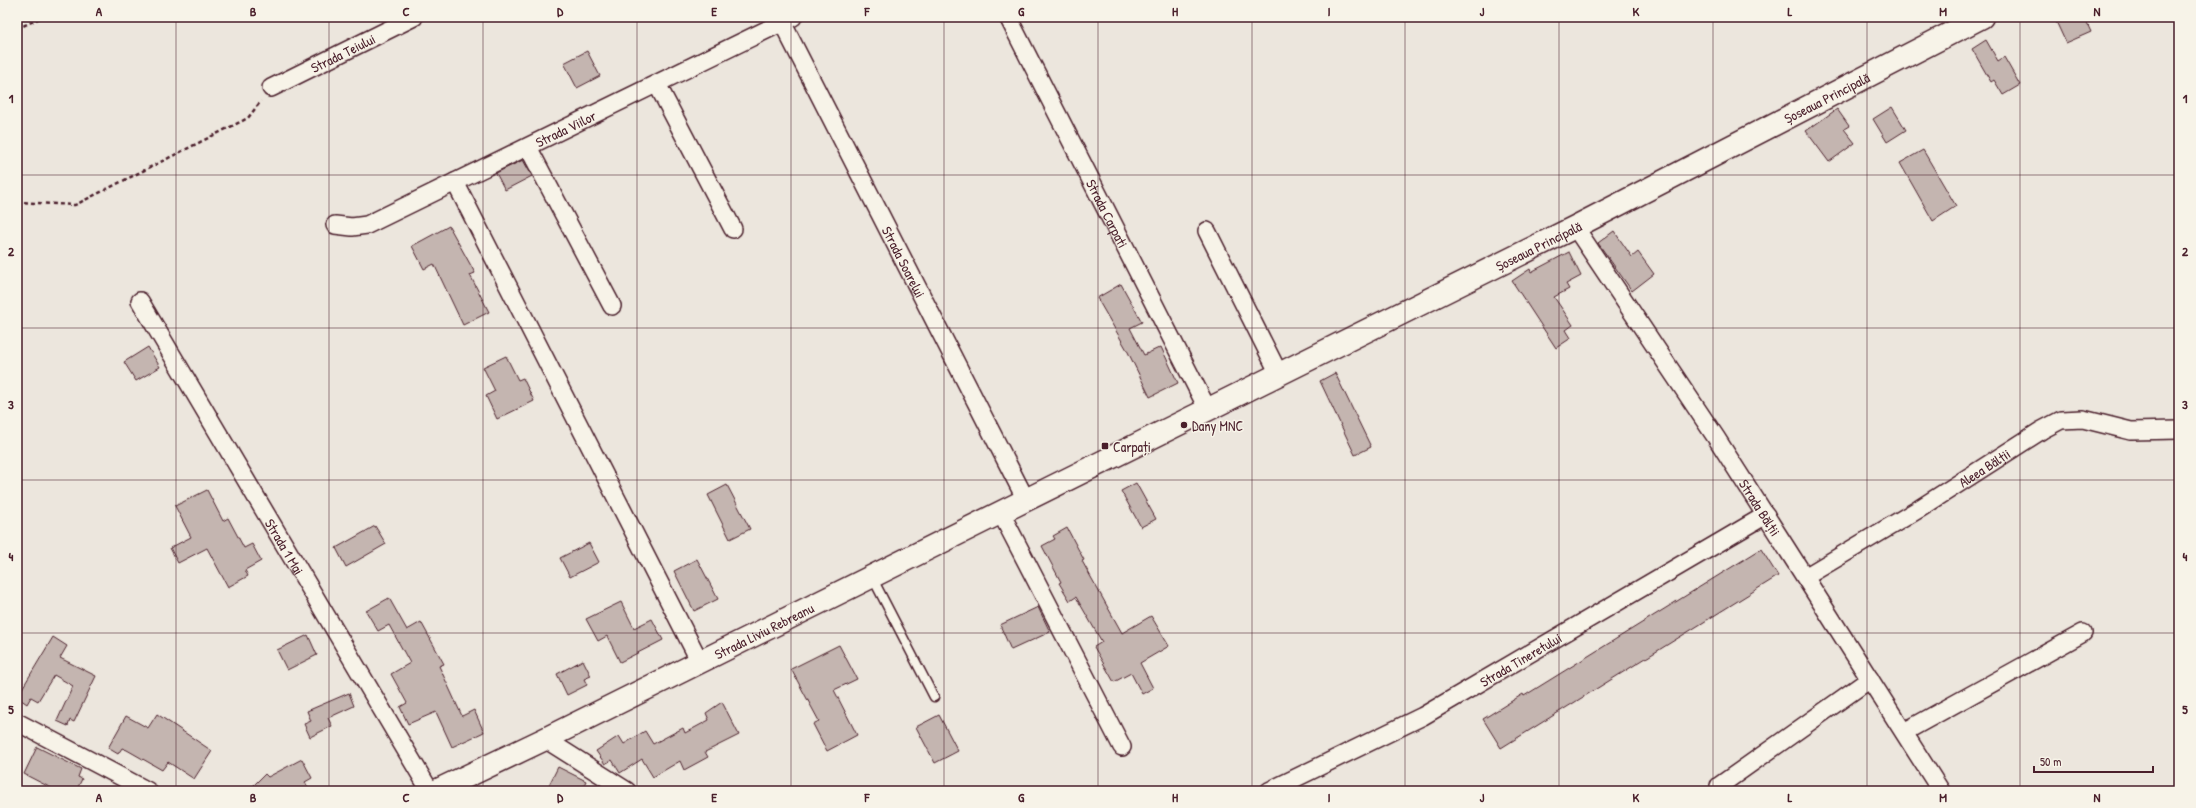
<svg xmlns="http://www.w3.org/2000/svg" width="2196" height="808" font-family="'Patrick Hand',sans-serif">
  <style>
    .building { fill: #c4b5b0; stroke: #4a1f2b }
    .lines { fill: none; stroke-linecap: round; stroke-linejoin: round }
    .service-casing { stroke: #4a1f2b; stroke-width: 11 }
    .minor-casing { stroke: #4a1f2b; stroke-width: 20 }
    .secondary-casing { stroke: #4a1f2b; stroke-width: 25 }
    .path { stroke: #4a1f2b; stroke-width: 2.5; stroke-dasharray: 4 3; stroke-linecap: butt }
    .service { stroke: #f7f3e8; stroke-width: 8 }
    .minor { stroke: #f7f3e8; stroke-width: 17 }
    .secondary { stroke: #f7f3e8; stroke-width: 22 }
    .grid { fill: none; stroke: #4a1f2b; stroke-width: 1; stroke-opacity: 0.55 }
    .poi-dot { fill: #4a1f2b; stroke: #f7f3e8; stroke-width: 1.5 }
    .labels { text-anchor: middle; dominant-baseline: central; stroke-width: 3; stroke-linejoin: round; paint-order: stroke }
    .street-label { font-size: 14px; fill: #4a1f2b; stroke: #f7f3e8 }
    .poi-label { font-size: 14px; fill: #4a1f2b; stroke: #f7f3e8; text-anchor: start }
    .neatline { fill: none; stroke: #4a1f2b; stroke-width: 1.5 }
    .grid-label { font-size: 13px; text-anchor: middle; font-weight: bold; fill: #4a1f2b }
  </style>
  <rect width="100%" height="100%" fill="#ece6dd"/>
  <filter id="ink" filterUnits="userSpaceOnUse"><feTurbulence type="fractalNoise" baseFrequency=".025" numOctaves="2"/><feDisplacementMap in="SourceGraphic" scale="8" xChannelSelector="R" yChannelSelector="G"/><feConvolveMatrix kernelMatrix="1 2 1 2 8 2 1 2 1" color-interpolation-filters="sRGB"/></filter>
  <g filter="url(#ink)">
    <!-- building -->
    <path class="building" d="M 2054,17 L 2084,17 L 2091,32 L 2066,43 Z
      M 1986,40 L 1998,61 L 2004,57 L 2020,85 L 2003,95 L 1994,80 L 1991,82 L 1972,49 Z
      M 587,51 L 600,76 L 577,88 L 564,63 Z
      M 1892,107 L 1906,130 L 1887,142 L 1873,119 Z
      M 1837,109 L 1849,126 L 1844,129 L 1855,143 L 1829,162 L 1806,131 Z
      M 1923,150 L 1956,206 L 1933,221 L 1900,163 Z
      M 523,160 L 532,176 L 505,190 L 496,173 Z
      M 449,226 L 475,273 L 470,275 L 489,312 L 463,325 L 434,264 L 424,269 L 412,246 Z
      M 1614,231 L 1632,257 L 1638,252 L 1654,274 L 1632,291 L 1598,243 Z
      M 1569,252 L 1581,276 L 1566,284 L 1569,289 L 1554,297 L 1573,325 L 1566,330 L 1571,338 L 1556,348 L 1512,281 L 1530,269 L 1531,272 Z
      M 1121,284 L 1142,322 L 1130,328 L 1144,355 L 1161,347 L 1178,383 L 1150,397 L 1127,350 L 1097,298 Z
      M 148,347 L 160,367 L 136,381 L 124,362 Z
      M 506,356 L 518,380 L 523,378 L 534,401 L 497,419 L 486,396 L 495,391 L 483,367 Z
      M 1335,373 L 1371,447 L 1355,455 L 1320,381 Z
      M 1136,483 L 1156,519 L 1141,527 L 1121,491 Z
      M 727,485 L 750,529 L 730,539 L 708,495 Z
      M 207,490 L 223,521 L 228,518 L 244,548 L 252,544 L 261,561 L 245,570 L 248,576 L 228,587 L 207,548 L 178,563 L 170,548 L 191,537 L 175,506 Z
      M 375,526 L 386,544 L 346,567 L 336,548 Z
      M 1067,528 L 1084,560 L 1082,561 L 1122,633 L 1151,616 L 1169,646 L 1140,663 L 1153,688 L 1142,694 L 1131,673 L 1114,682 L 1094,647 L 1102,642 L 1076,597 L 1070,601 L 1059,583 L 1061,582 L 1042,546 L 1055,539 L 1053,536 Z
      M 589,543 L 599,562 L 570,577 L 560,558 Z
      M 1761,549 L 1778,576 L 1501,748 L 1483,719 L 1523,694 L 1524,696 Z
      M 697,559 L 718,599 L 694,611 L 674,571 Z
      M 389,598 L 407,630 L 421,622 L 444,664 L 439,666 L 462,716 L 474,710 L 484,732 L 452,747 L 436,712 L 408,724 L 400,707 L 407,703 L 391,674 L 410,663 L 389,625 L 378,631 L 366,611 Z
      M 621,602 L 634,628 L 652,619 L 663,640 L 620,662 L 607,636 L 598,641 L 586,619 Z
      M 1038,607 L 1050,632 L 1011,650 L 1000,625 Z
      M 308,635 L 317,655 L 287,670 L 277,650 Z
      M 53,637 L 67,646 L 60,658 L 96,676 L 74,722 L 70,720 L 68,726 L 57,721 L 73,686 L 54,675 L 38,701 L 31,697 L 27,704 L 17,697 Z
      M 839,645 L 857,679 L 834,690 L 857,735 L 827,751 L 813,724 L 819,721 L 791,669 Z
      M 583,660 L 591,676 L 584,679 L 587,685 L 567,695 L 557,674 Z
      M 349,693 L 354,706 L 328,718 L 332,726 L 310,737 L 304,724 L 311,721 L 307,711 Z
      M 722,702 L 739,735 L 705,752 L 708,757 L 684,770 L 680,761 L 653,777 L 642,759 L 620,773 L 612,760 L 605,764 L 596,751 L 619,736 L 624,744 L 645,731 L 653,744 L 683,728 L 685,733 L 709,720 L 706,713 Z
      M 157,714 L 212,751 L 194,779 L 168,762 L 162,770 L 127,750 L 122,748 L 118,754 L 108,748 L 126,716 L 148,728 Z
      M 939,715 L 958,751 L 935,763 L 916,727 Z
      M 37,747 L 81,769 L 78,777 L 82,779 L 76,791 L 57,791 L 24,774 Z
      M 302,759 L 312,778 L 305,782 L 310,791 L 248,791 L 265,774 L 268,777 Z
      M 558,767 L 586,781 L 581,791 L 546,791 Z"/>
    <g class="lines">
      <!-- service casing -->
      <g class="service-casing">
        <path id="service" d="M 872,577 L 934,697"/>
      </g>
      <!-- minor casing -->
      <g class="minor-casing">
        <g id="minor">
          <path id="s1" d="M 1008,17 L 1208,410"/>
          <path id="s2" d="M 782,22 L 1026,500"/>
          <path d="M 657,84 L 733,229"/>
          <path id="s3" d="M 271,88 L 414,17"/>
          <path d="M 528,147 L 612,306"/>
          <path d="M 455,182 L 700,662"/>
          <path id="s4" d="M 335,225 L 352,227 L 367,225 L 793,17"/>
          <path id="s5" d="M 1575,227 L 1717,439 L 1941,791"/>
          <path d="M 1207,231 L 1279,374"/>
          <path id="s6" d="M 140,301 L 430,791"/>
          <path d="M 1001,513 L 1122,747"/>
          <path id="s7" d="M 1805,577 L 1919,509 L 2042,430 L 2061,420 L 2083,419 L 2131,431 L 2179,430"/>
          <path d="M 17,722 L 148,791"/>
          <path d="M 1904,732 L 2083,633"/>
          <path d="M 545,739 L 627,791"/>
          <path d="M 1719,786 L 1870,679"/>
          <path id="s8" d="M 1269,791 L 1423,716 L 1766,515"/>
        </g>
      </g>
      <!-- secondary casing -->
      <g class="secondary-casing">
        <g id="secondary">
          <path id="s9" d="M 436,791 L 545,739 L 1575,227 L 1982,17"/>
        </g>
      </g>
      <!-- path -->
      <path class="path" d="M 17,29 L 42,17
        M 17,202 L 75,205 L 248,118 L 261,101"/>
      <!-- service -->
      <use href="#service" class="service"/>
      <!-- minor -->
      <use href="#minor" class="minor"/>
      <!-- secondary -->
      <use href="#secondary" class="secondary"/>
    </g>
  </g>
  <!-- grid -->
  <path class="grid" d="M 176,17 L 176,791M 329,17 L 329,791M 483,17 L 483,791M 637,17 L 637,791M 791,17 L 791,791M 944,17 L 944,791M 1098,17 L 1098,791M 1252,17 L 1252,791M 1405,17 L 1405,791M 1559,17 L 1559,791M 1713,17 L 1713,791M 1867,17 L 1867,791M 2020,17 L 2020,791M 17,175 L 2179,175M 17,328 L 2179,328M 17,480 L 2179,480M 17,633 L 2179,633"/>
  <!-- markers -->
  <g class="poi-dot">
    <circle cx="1184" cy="425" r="4"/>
    <rect x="1101" y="442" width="8" height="8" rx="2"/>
  </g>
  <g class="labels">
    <!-- street labels -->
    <g class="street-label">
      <text stroke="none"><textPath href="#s3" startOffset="80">Strada Teiului</textPath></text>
      <text stroke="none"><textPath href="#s9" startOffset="1554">Șoseaua Principală</textPath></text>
      <text stroke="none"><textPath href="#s4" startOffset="253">Strada Viilor</textPath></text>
      <text stroke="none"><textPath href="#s1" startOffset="220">Strada Carpati</textPath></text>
      <text stroke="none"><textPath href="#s9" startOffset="1230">Șoseaua Principală</textPath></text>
      <text stroke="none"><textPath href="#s2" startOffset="269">Strada Soarelui</textPath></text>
      <text stroke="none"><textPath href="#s7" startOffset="210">Aleea Bălții</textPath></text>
      <text stroke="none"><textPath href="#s5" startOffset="336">Strada Bălții</textPath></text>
      <text stroke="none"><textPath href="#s6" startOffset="285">Strada 1 Mai</textPath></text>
      <text stroke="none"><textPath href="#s9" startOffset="365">Strada Liviu Rebreanu</textPath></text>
      <text stroke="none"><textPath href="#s8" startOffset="284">Strada Tineretului</textPath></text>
    </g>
    <!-- poi labels -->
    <g class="poi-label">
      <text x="1192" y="425">Dany MNC</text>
      <text x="1113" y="446">Carpați</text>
    </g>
  </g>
  <!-- margin -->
  <rect width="2196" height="808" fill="none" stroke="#f7f3e8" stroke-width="44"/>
  <!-- scale -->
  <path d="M2034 766v6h119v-6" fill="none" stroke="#4a1f2b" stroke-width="2"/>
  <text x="2040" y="766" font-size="12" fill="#4a1f2b" stroke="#f7f3e8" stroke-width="3" paint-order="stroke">50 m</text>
  <rect x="22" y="22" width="2152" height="764" class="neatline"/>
  <g class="grid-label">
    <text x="99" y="16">A</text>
    <text x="253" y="16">B</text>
    <text x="406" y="16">C</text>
    <text x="560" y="16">D</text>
    <text x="714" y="16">E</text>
    <text x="867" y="16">F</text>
    <text x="1021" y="16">G</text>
    <text x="1175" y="16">H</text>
    <text x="1329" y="16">I</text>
    <text x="1482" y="16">J</text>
    <text x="1636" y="16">K</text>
    <text x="1790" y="16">L</text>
    <text x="1943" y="16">M</text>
    <text x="2097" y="16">N</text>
    <text x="11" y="103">1</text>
    <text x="2185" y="103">1</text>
    <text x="11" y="256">2</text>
    <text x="2185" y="256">2</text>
    <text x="11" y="409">3</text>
    <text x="2185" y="409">3</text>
    <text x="11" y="561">4</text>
    <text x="2185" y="561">4</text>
    <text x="11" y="714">5</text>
    <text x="2185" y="714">5</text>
    <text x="99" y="802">A</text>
    <text x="253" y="802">B</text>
    <text x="406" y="802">C</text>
    <text x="560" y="802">D</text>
    <text x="714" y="802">E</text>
    <text x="867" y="802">F</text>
    <text x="1021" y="802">G</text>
    <text x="1175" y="802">H</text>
    <text x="1329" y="802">I</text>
    <text x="1482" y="802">J</text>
    <text x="1636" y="802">K</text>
    <text x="1790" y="802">L</text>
    <text x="1943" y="802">M</text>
    <text x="2097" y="802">N</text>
  </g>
</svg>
